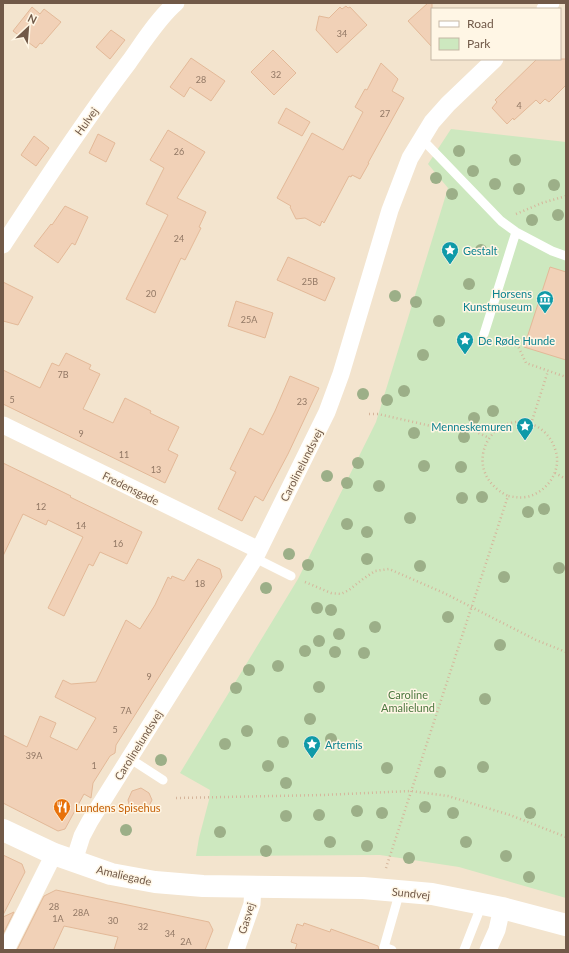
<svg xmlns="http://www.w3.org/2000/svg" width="569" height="953" font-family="Lato,sans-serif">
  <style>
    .residential { fill: #f3e4ce; fill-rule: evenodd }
    .green { fill: #cde8bf }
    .building { fill: #f1d1b7; stroke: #e3b998 }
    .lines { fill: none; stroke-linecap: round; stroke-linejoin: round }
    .path { stroke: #d5b59b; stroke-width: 2.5; stroke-dasharray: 1 3; stroke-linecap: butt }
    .lane { stroke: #fff; stroke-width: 9 }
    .street { stroke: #fff; stroke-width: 17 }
    .secondary { stroke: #fff; stroke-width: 22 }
    .tree { fill: #9caf88 }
    .labels { text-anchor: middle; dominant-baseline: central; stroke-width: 3; stroke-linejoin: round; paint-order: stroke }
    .number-label { font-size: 9px; fill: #917764 }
    .street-label { font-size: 11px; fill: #715948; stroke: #fff6e5 }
    .culture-label { font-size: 11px; fill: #0d838f; stroke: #fff6e5; text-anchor: start }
    .park-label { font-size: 11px; fill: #4d7840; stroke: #fff6e5 }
    .food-label { font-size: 11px; fill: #c56008; stroke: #fff6e5; text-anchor: start }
  </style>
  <rect width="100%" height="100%" fill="#fcf2df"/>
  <!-- residential -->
  <path class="residential" d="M 3,3 L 566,3 L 566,950 L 3,950 ZM 432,9 L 560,9 L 560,59 L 432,59 Z"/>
  <!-- green -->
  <path class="green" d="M 451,129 L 566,142 L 566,898 L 459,867 L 380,855 L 196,856 L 199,838 L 209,800 L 210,790 L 180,773 L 298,579 L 376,422 L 448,188 L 428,164 Z"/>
  <!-- building -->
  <path class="building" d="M 428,3 L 432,3 L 432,47 L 408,21 Z
    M 346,6 L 348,8 L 350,7 L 367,25 L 337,53 L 316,30 L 319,16 L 329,18 L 340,7 L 342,9 Z
    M 32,7 L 40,14 L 44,9 L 61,22 L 42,44 L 40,43 L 36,48 L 13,31 Z
    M 111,30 L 125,40 L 110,59 L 96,47 Z
    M 273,50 L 296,73 L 274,95 L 251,72 Z
    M 191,58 L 225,81 L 211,101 L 190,87 L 184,97 L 170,87 Z
    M 537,59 L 566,59 L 566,85 L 549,102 L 545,99 L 540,104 L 536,100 L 514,120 L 513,118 L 507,124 L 492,108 L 497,102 L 495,100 Z
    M 381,63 L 398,79 L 392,91 L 404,98 L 368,163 L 369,163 L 360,179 L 352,175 L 351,177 L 349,176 L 324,223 L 322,221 L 320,226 L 305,218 L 296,219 L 290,207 L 291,206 L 277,198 L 312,133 L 343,150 L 363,112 L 355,107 L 365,89 L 367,90 Z
    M 286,108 L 310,122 L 302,136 L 278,123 Z
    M 168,130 L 205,152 L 177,198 L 206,212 L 199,227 L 201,228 L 185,260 L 181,258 L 155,313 L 126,299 L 168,215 L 146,204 L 164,168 L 150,160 Z
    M 98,134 L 115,143 L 106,162 L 89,153 Z
    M 34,136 L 49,148 L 36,166 L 21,155 Z
    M 65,206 L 88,217 L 75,245 L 72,243 L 58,263 L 34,246 L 51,224 L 52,225 Z
    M 288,257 L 335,278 L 325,301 L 277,280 Z
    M 550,267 L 566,272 L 566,360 L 524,347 Z
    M 3,282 L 33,297 L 18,325 L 3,321 Z
    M 236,301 L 273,313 L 265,338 L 228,326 Z
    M 66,353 L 91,365 L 89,369 L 100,374 L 83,409 L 113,423 L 125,398 L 151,411 L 150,413 L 179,427 L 168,450 L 178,455 L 165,483 L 3,404 L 3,370 L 40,388 L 52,363 L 59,366 Z
    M 290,376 L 319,388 L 288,454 L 263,501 L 255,496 L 242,521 L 218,509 L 236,472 L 230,469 L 250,428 L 263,435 L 275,411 Z
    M 3,463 L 71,496 L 70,497 L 142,532 L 127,564 L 100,552 L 93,566 L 89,564 L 64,616 L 48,608 L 83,537 L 48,520 L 46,525 L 23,514 L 3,556 Z
    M 198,559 L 220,569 L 222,577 L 116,745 L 115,753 L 110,756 L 93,783 L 91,798 L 84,794 L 65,829 L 58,831 L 3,803 L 3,735 L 27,747 L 40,716 L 56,723 L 50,737 L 77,750 L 96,718 L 55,697 L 63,680 L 71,684 L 96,682 L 126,620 L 140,629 L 155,605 L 168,577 L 171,579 L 172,576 L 184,581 Z
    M 141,788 L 149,793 L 152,800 L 147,810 L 139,812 L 130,808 L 128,800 L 132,791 Z
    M 3,855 L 22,864 L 25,872 L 3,915 Z
    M 56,890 L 209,922 L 213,930 L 205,950 L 114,950 L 118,937 L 64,926 L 53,950 L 17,950 L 44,896 Z
    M 14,912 L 3,934 L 3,917 Z
    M 304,923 L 330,932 L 331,929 L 378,946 L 379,950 L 295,950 L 297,944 L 291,942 L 297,924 L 303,926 Z"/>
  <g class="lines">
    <!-- path -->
    <path class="path" d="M 516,214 L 542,203 L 566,196
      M 497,338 L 518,346 L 526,363 L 566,377
      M 369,414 L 378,414 L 440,428 L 470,429 L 489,438
      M 531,424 L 548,371
      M 555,473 L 566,479
      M 305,582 L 331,593 L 341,594 L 349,590 L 363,579 L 375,571 L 389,569 L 444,593 L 536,640 L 566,652
      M 176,798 L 323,795 L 411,791 L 448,796 L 510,815 L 566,837
      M 386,868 L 508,496 C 514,497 519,498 526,497 C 547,493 563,470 555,449 C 552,439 545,431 536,426 C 493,405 456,470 508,496"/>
    <!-- lane -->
    <path class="lane" d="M 421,138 L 501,221 L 516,232 L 552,251 L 566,256
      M 484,334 L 516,232
      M 255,558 L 291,576
      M 129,758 L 163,780
      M 392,950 L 384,947 L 400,891
      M 464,950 L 482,904"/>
    <!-- street -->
    <path class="street" d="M 545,9 L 551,3
      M 3,245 C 44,183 84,121 129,62 C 142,44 159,17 176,3
      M 3,425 L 259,550
      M 74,861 L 82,836 L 90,821 L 255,558 L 327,412 L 341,374 L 390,210 L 410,158 L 432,122 L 448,104 L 495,59
      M 6,950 L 54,854
      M 236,950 L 252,904 L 253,886
      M 488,950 L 497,930 L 502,908"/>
    <!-- secondary -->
    <path class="secondary" d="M 3,830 L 54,854 L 74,861 L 111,874 L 155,882 L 203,886 L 363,888 L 432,894 L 502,908 L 566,925"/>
  </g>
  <!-- trees -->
  <g class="tree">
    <circle cx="459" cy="151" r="6"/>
    <circle cx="515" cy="160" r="6"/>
    <circle cx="473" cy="171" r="6"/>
    <circle cx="436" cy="178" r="6"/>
    <circle cx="495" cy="184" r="6"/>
    <circle cx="554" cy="185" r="6"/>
    <circle cx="519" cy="189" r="6"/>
    <circle cx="452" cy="194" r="6"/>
    <circle cx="558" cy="215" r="6"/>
    <circle cx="532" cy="220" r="6"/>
    <circle cx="481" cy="250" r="6"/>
    <circle cx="469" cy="284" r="6"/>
    <circle cx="395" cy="296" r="6"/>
    <circle cx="416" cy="302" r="6"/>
    <circle cx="439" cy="321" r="6"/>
    <circle cx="423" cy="355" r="6"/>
    <circle cx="404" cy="391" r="6"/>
    <circle cx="363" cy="394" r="6"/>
    <circle cx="387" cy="400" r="6"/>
    <circle cx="493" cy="411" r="6"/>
    <circle cx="474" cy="418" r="6"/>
    <circle cx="414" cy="433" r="6"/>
    <circle cx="464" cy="437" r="6"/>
    <circle cx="358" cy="463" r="6"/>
    <circle cx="424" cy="466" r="6"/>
    <circle cx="461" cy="467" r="6"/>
    <circle cx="327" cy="476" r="6"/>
    <circle cx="347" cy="483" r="6"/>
    <circle cx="379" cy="486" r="6"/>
    <circle cx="482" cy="497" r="6"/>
    <circle cx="462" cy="498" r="6"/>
    <circle cx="544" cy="509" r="6"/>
    <circle cx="528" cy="512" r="6"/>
    <circle cx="410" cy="518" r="6"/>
    <circle cx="347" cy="524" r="6"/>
    <circle cx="367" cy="532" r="6"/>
    <circle cx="289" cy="554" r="6"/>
    <circle cx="367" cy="559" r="6"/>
    <circle cx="308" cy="565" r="6"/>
    <circle cx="420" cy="566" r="6"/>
    <circle cx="559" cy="568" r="6"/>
    <circle cx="504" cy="577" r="6"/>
    <circle cx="266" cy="588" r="6"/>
    <circle cx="317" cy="608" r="6"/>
    <circle cx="331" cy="610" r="6"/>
    <circle cx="448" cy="617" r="6"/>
    <circle cx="375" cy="627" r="6"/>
    <circle cx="339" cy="634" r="6"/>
    <circle cx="319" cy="641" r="6"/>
    <circle cx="500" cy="645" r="6"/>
    <circle cx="305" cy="651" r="6"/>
    <circle cx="335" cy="652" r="6"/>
    <circle cx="364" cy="653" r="6"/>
    <circle cx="278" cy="666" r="6"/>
    <circle cx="249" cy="670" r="6"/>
    <circle cx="319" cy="687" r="6"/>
    <circle cx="236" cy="688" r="6"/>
    <circle cx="485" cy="699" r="6"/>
    <circle cx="310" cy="719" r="6"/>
    <circle cx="247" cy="731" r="6"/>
    <circle cx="331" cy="739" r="6"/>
    <circle cx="283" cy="742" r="6"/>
    <circle cx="225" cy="744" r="6"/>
    <circle cx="161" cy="760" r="6"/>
    <circle cx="268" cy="766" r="6"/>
    <circle cx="483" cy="767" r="6"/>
    <circle cx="387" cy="768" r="6"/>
    <circle cx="440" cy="772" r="6"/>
    <circle cx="286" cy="783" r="6"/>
    <circle cx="425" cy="807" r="6"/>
    <circle cx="357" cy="811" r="6"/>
    <circle cx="382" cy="813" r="6"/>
    <circle cx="453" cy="813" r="6"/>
    <circle cx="530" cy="813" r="6"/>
    <circle cx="319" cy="815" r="6"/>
    <circle cx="286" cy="816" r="6"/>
    <circle cx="126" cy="830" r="6"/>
    <circle cx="220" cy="832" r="6"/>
    <circle cx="330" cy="842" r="6"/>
    <circle cx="466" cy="842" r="6"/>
    <circle cx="367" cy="846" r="6"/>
    <circle cx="266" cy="851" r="6"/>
    <circle cx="506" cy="856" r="6"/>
    <circle cx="409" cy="858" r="6"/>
    <circle cx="529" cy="877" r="6"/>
  </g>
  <!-- icons -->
  <defs>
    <g id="sight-pin" transform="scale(0.9)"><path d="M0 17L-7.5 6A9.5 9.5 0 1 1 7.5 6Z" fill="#0f9aa8" stroke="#fff6e5"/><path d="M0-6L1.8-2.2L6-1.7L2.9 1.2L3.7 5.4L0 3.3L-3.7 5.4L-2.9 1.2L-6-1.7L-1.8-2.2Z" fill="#fff"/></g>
    <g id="museum-pin" transform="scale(0.9)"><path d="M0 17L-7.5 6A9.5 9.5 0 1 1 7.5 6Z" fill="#0f9aa8" stroke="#fff6e5"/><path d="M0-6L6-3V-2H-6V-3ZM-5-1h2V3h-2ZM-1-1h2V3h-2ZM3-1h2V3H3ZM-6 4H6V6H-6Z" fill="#fff"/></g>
    <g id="restaurant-pin" transform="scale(0.9)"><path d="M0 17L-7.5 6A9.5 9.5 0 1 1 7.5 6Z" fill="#e8710a" stroke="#fff6e5"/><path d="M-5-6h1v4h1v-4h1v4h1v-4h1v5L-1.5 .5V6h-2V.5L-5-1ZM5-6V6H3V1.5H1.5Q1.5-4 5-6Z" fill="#fff"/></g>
  </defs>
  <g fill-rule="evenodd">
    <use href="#sight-pin" x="450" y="250"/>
    <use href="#museum-pin" x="545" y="299"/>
    <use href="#sight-pin" x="465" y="340"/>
    <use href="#sight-pin" x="525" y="426"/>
    <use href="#sight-pin" x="312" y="744"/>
    <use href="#restaurant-pin" x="62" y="807"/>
  </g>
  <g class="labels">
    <!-- number labels -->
    <g class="number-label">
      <text x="342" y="33">34</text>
      <text x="276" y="74">32</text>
      <text x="201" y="79">28</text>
      <text x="519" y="105">4</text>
      <text x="385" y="113">27</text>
      <text x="179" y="151">26</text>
      <text x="179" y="238">24</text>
      <text x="310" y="281">25B</text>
      <text x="151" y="293">20</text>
      <text x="249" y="319">25A</text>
      <text x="63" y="374">7B</text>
      <text x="12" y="399">5</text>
      <text x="302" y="401">23</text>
      <text x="81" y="433">9</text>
      <text x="124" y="454">11</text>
      <text x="156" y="469">13</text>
      <text x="41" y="506">12</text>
      <text x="81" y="525">14</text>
      <text x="118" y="543">16</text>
      <text x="200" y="583">18</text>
      <text x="149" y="676">9</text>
      <text x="126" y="710">7A</text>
      <text x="115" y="729">5</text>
      <text x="34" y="755">39A</text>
      <text x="94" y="765">1</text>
      <text x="54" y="906">28</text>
      <text x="81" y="912">28A</text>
      <text x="58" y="918">1A</text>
      <text x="113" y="920">30</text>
      <text x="143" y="926">32</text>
      <text x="170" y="933">34</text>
      <text x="186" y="941">2A</text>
    </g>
    <!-- street labels -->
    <g class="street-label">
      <text transform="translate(86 121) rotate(-54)">Hulvej</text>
      <text transform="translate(301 465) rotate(-63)">Carolinelundsvej</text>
      <text transform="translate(131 488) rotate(26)">Fredensgade</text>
      <text transform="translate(138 745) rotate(-58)">Carolinelundsvej</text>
      <text transform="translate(124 875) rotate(13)">Amaliegade</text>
      <text transform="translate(411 893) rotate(6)">Sundvej</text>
      <text transform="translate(246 918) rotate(-73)">Gasvej</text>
    </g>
    <!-- culture labels -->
    <g class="culture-label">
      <text x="463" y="250">Gestalt</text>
      <text x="532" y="293" text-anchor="end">Horsens<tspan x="532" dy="13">Kunstmuseum</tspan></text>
      <text x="478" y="340">De Røde Hunde</text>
      <text x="512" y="426" text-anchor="end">Menneskemuren</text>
      <text x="325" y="744">Artemis</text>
    </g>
    <!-- park labels -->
    <g class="park-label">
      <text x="408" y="694">Caroline<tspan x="408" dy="13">Amalielund</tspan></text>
    </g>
    <!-- food labels -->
    <g class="food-label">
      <text x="75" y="807">Lundens Spisehus</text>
    </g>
  </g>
  <!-- border -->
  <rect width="569" height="953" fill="none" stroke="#715948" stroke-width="8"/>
  <!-- legend -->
  <rect x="431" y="8" width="130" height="52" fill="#fff6e5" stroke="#c6b7a6"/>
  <rect x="439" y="21" width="20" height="6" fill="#ffffff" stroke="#c6b7a6"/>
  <text x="467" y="28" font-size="12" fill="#715948">Road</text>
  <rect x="439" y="38" width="20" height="12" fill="#cde8bf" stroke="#c6b7a6"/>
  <text x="467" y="48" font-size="12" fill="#715948">Park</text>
  <!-- north arrow -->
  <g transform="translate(28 28) rotate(26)" stroke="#fff6e5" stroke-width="3" paint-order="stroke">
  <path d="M0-3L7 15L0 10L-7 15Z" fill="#715948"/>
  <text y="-6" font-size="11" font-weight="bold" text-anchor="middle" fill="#715948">N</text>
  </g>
</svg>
